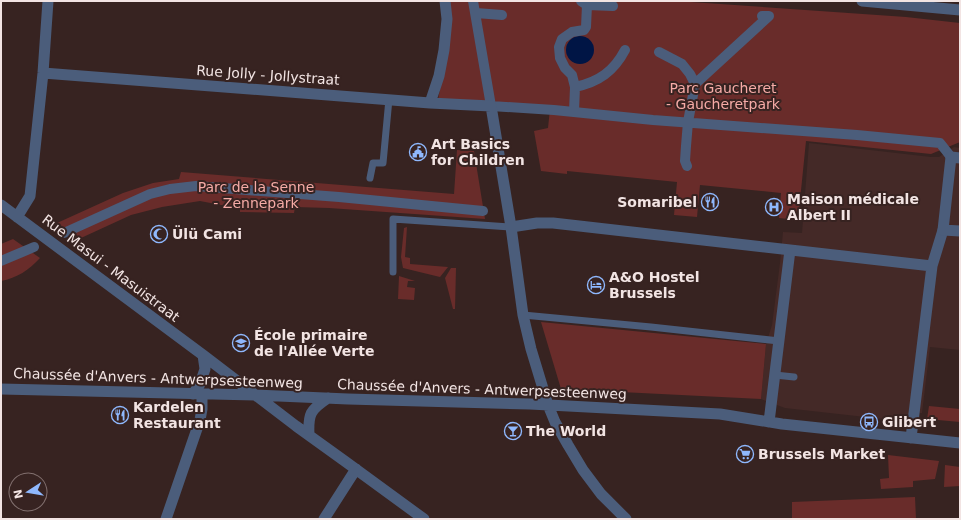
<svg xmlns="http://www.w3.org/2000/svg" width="961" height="520" font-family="'DejaVu Sans',sans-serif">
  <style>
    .built { fill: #442927 }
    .green { fill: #692c2a }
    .water { fill: #001545 }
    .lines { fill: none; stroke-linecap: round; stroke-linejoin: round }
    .service { stroke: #4b5d7b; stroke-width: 7 }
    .pedestrian { stroke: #4b5d7b; stroke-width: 10 }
    .minor { stroke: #4b5d7b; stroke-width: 11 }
    .tertiary { stroke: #4b5d7b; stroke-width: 11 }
    .labels { text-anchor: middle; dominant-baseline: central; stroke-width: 4; stroke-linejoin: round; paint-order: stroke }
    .street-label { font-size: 14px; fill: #f2e4e3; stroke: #372321 }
    .park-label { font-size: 14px; fill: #f6aba6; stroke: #372321 }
    .poi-label { font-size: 14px; font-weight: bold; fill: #f2e4e3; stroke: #372321; text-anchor: start }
  </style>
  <rect width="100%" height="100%" fill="#372321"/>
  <!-- built -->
  <path class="built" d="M 809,143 L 931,157 L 939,157 L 954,147 L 960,148 L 960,350 L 930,347 L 922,413 L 919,413 L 919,423 L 785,408 L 761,399 L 766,344 L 772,325 L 780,263 L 783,232 L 802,233 Z"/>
  <!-- green -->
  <path class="green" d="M 449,1 L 676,1 L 906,17 L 960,23 L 960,142 L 931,154 L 806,141 L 798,220 L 779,218 L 781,193 L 700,185 L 697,217 L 674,215 L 677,182 L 567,171 L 567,174 L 541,171 L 534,131 L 548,128 L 550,109 L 438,100 L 448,45 Z
    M 457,150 L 474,151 L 485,219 L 329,208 L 295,207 L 294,213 L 240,212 L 240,205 L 221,205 L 200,201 L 162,207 L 131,215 L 81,238 L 57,223 L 123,193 L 153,183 L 179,179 L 181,172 L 454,194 Z
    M 407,227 L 405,257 L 410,258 L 410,264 L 448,267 L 440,277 L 403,268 L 401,257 L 404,228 Z
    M 13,239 L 40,258 C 29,270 17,278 1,281 L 1,244 Z
    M 451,268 L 456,268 L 455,309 L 453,309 L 445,278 Z
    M 399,276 L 415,281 L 408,281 L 407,287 L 415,288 L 414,300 L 398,299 Z
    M 541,322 L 766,344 L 761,399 L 561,389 Z
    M 929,406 L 960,409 L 960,422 L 927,419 Z
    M 888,455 L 939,461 L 935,479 L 913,481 L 913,487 L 881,489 L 880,479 L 889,478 Z
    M 945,465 L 960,467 L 960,486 L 944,487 Z
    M 915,497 L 916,519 L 792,519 L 792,502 Z"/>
  <!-- water -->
  <path class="water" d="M566 50a14 14 0 1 1 28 0a14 14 0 1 1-28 0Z"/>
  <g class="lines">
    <!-- service -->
    <path class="service" d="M 370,178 L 373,163 L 383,163 L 389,99
      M 393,272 L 393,219 L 511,227
      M 523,315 L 651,327 L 779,341
      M 775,375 L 794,377"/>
    <!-- pedestrian -->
    <path class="pedestrian" d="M 473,1 L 491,106 L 554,110 L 653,120 L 857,135 L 940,143 L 951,157
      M 581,1 L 587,5 L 613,6
      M 476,13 L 502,15
      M 659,52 L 682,64 L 690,74 L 695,84 L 688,122 L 686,146 L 685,161 L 687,166
      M 695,84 L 769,16 L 762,16
      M 575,87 C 599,82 614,71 625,50
      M 574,112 L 575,87 L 572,75 L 565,68 L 560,58 L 559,47 L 562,39 L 572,32 L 584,30 L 586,27 L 587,5
      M 64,233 L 150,194 L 170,189 L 196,186 L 339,197 L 483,211
      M 1,261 L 34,247"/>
    <!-- minor -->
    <path class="minor" d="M 862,1 L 960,10
      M 43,73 L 430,103 L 491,106 L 511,227 L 523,315 L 531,349 L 548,405 L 555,422 L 568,445 L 583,470 L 601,494 L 626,519
      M 430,103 L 439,76 L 444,50 L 447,19 L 445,1
      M 1,205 L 203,355 L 296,426 L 346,462 L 424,519
      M 17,217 L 30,196 L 43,73 L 48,1
      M 511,227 L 537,223 L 553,223 L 932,266
      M 1,389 L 255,395 L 348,399 L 530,404 L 720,414 L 782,424 L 960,443
      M 193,394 L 200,384 L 205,369 L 203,355
      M 769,422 L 790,250
      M 309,435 C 308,414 310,410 328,398
      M 911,438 L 932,266 L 943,230
      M 166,519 L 200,420 L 202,409 L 202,394
      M 324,519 L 356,469"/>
    <!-- tertiary -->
    <path class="tertiary" d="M 960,158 L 951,157 L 943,230 L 960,231"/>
  </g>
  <!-- icons -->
  <defs>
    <g id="civic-ring" transform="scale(0.9)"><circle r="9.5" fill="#372321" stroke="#8fb8fd" stroke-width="1.5"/><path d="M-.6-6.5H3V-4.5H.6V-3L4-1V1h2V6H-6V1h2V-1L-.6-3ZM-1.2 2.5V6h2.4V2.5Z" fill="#8fb8fd"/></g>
    <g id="restaurant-ring" transform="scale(0.9)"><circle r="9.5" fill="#372321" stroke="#8fb8fd" stroke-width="1.5"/><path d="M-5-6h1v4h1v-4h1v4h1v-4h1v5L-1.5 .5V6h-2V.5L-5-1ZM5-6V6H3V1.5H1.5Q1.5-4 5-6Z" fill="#8fb8fd"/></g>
    <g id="hospital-ring" transform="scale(0.9)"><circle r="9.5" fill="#372321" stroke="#8fb8fd" stroke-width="1.5"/><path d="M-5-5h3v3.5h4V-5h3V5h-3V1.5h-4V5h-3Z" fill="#8fb8fd"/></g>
    <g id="mosque-ring" transform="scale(0.9)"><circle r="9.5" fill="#372321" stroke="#8fb8fd" stroke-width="1.5"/><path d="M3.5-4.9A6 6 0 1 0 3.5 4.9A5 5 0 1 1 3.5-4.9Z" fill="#8fb8fd"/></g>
    <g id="hotel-ring" transform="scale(0.9)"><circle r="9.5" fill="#372321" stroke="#8fb8fd" stroke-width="1.5"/><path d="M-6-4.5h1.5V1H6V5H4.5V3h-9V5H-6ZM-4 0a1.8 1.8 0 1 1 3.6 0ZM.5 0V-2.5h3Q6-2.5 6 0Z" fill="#8fb8fd"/></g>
    <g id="school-ring" transform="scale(0.9)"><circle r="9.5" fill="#372321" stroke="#8fb8fd" stroke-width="1.5"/><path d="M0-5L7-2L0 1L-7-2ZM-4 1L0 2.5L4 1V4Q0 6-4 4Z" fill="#8fb8fd"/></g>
    <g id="bus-ring" transform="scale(0.9)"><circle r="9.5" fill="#372321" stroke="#8fb8fd" stroke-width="1.5"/><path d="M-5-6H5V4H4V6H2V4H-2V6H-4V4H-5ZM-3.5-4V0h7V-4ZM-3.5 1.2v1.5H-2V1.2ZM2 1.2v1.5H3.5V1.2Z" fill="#8fb8fd"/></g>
    <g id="bar-ring" transform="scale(0.9)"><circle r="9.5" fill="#372321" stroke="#8fb8fd" stroke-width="1.5"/><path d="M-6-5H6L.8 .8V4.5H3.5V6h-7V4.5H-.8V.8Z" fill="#8fb8fd"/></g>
    <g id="supermarket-ring" transform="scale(0.9)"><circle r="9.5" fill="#372321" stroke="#8fb8fd" stroke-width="1.5"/><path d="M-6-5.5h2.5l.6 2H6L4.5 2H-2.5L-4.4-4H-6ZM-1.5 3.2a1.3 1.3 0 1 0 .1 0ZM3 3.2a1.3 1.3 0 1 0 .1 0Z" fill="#8fb8fd"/></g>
  </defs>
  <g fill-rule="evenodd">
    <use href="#civic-ring" x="418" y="152"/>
    <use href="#restaurant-ring" x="710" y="202"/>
    <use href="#hospital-ring" x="774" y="207"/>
    <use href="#mosque-ring" x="159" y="234"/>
    <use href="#hotel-ring" x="596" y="285"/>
    <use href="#school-ring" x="241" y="343"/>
    <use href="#restaurant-ring" x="120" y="415"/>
    <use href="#bus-ring" x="869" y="422"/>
    <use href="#bar-ring" x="513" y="431"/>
    <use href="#supermarket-ring" x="745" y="454"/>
  </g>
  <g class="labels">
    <!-- street labels -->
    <g class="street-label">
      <text transform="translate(268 75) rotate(4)">Rue Jolly - Jollystraat</text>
      <text transform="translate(111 268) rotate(37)">Rue Masui - Masuistraat</text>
      <text transform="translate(158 378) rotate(2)">Chaussée d'Anvers - Antwerpsesteenweg</text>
      <text transform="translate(482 389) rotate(2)">Chaussée d'Anvers - Antwerpsesteenweg</text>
    </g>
    <!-- park labels -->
    <g class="park-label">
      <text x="723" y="88">Parc Gaucheret<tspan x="723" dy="16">- Gaucheretpark</tspan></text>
      <text x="256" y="187">Parc de la Senne<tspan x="256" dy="16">- Zennepark</tspan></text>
    </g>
    <!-- poi labels -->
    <g class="poi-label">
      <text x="431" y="144">Art Basics<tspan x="431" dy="16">for Children</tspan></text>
      <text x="787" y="199">Maison médicale<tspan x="787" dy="16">Albert II</tspan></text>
      <text x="697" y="202" text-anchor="end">Somaribel</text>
      <text x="172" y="234">Ülü Cami</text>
      <text x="609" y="277">A&amp;O Hostel<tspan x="609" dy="16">Brussels</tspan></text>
      <text x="254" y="335">École primaire<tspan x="254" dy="16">de l'Allée Verte</tspan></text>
      <text x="133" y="407">Kardelen<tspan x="133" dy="16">Restaurant</tspan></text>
      <text x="882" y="422">Glibert</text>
      <text x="526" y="431">The World</text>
      <text x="758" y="454">Brussels Market</text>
    </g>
  </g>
  <!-- border -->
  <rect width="961" height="520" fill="none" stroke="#f2e4e3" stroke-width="4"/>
  <!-- north arrow -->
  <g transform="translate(28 492) rotate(258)"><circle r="19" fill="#372321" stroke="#82706f"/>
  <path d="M0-3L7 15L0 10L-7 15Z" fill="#8fb8fd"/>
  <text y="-6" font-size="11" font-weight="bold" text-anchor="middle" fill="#f2e4e3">N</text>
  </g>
</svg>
